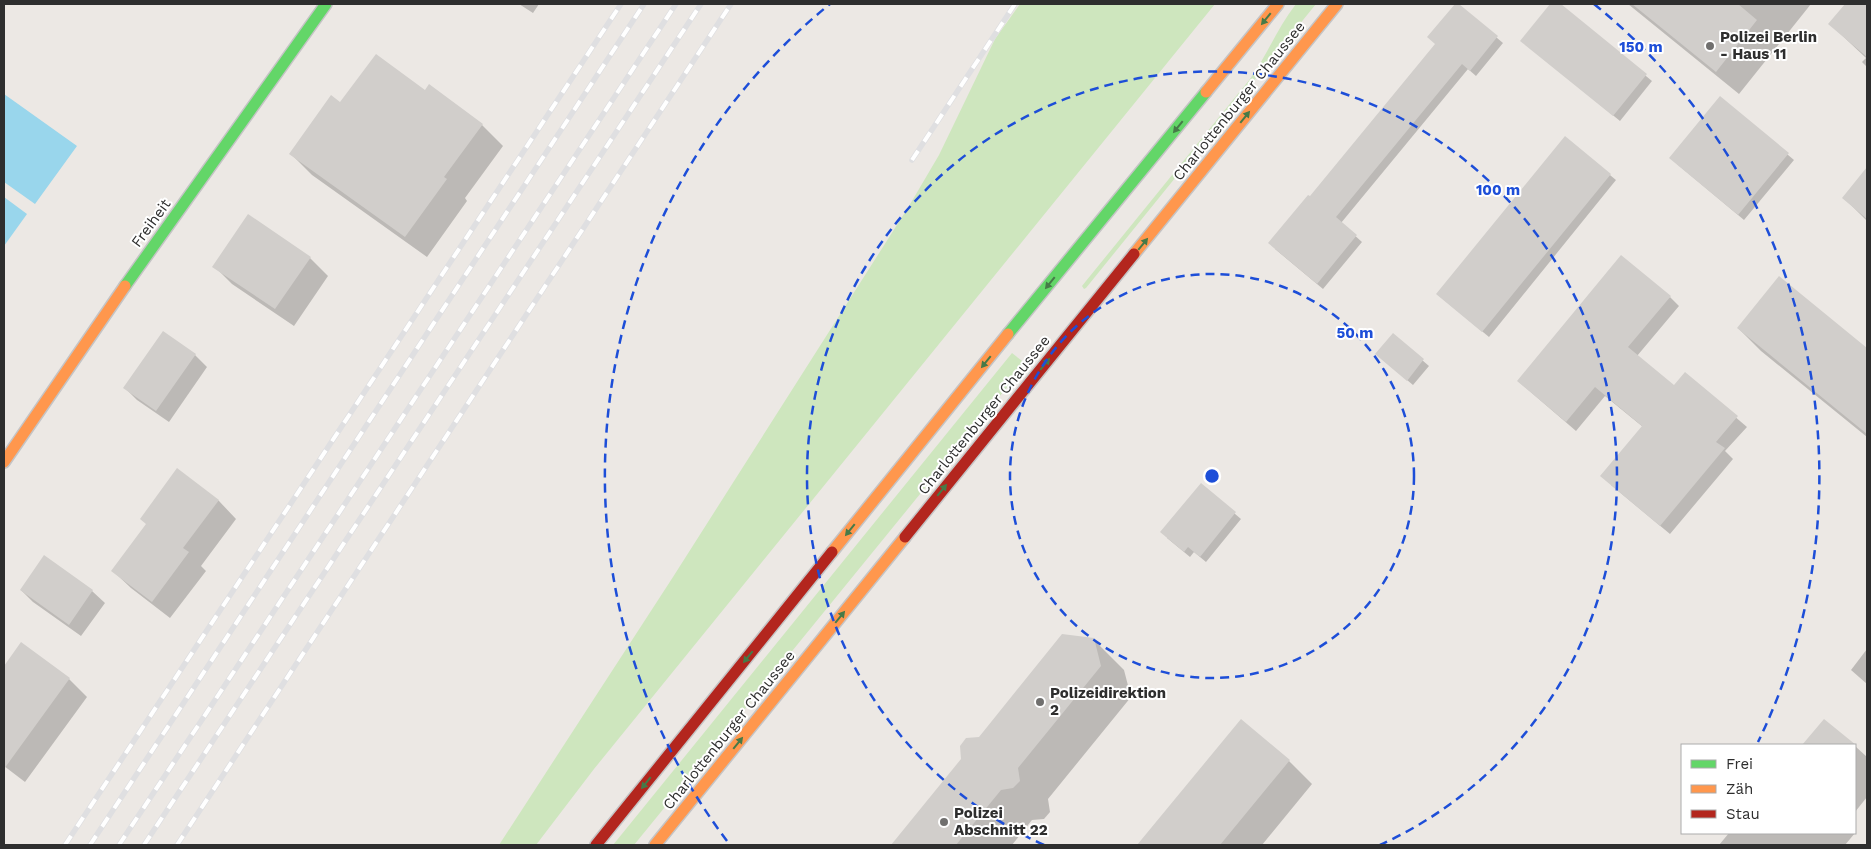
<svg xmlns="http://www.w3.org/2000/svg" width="1871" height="849" font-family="'Work Sans',sans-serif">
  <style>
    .green { fill: #cee6be }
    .water { fill: #99d6ec }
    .shadow { fill: #0003 }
    .building { fill: #d1cecb }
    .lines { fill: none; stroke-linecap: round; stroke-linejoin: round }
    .fast-casing { stroke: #c5c4c5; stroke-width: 14 }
    .slow-casing { stroke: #c5c4c5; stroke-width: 14 }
    .jam-casing { stroke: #c5c4c5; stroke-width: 14 }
    .fast { stroke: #63d668; stroke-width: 11 }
    .slow { stroke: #ff974d; stroke-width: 11 }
    .jam { stroke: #b3261e; stroke-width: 11 }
    .rail-casing { stroke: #dfdfe1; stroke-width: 5.5 }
    .rail { stroke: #fff; stroke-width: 4; stroke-dasharray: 11; stroke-linecap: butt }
    .oneway { fill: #467a48 }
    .ring { fill: none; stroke: #1d4ed8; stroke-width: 2.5; stroke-dasharray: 9 6 }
    .poi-dot { fill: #706f6e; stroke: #fff; stroke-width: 2 }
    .labels { text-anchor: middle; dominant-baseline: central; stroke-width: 4; stroke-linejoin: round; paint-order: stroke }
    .poi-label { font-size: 15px; font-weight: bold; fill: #2e2e2e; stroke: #fff; text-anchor: start }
    .street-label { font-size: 15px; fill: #2e2e2e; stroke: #fff }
    .centre { fill: #1d4ed8; stroke: #fff; stroke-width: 2.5 }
    .ring-label { font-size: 15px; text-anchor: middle; font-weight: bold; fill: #1d4ed8; stroke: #fff; stroke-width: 4; stroke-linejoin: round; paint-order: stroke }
  </style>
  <rect width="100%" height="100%" fill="#ece8e4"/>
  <!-- green -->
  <path class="green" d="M 1020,4 L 1215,4 L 594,769 L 536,845 L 499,845 L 673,577 L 909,206 L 939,155 L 995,39 Z
    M 1296,4 L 1316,4 L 1086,288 L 1084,289 L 1082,286 L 1086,281 L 1250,79 C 1267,55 1278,27 1296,4 Z
    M 1012,353 L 1026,364 L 634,845 L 613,845 Z"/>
  <!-- water -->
  <path class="water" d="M 4,94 L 77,146 L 35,204 L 4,182 Z
    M 4,197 L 27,214 L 4,246 Z"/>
  <!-- shadow -->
  <path class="shadow" d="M 519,4 L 539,4 L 533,13 Z
    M 1457,4 L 1503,43 L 1476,76 L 1468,69 L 1341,223 L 1362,242 L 1323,289 L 1275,249 L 1310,198 L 1436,44 L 1429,37 Z
    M 1552,4 L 1559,4 L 1652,81 L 1620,121 L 1522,41 Z
    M 1628,4 L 1811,4 L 1739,94 Z
    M 1847,4 L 1867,4 L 1867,67 L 1862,62 L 1866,58 L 1830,24 Z
    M 425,92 L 482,125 L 503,146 L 465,198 L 467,201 L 427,257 L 312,175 L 291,154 L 340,104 Z
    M 1720,98 L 1794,160 L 1744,220 L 1677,164 Z
    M 1565,138 L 1616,180 L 1489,337 L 1437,294 Z
    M 1867,169 L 1867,221 L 1844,198 Z
    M 310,258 L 328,276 L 294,326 L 232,284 L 214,266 Z
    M 1779,278 L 1867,350 L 1867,437 L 1761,351 L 1738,328 Z
    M 1670,297 L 1679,306 L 1637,356 L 1675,387 L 1685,374 L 1747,427 L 1725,451 L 1733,459 L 1670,534 L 1611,485 L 1643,427 L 1605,396 L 1576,431 L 1518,381 Z
    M 1393,335 L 1429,366 L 1413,385 L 1383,360 Z
    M 195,355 L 207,367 L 169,422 L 137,400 L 125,388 Z
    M 178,470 L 219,501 L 236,519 L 201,566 L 206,571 L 170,618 L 131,588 L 113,571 L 147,525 Z
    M 1201,485 L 1241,519 L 1206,562 L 1194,552 L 1190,557 L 1167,538 Z
    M 21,590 L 92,591 L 105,603 L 81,636 L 33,602 Z
    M 1093,639 L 1124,670 L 1131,697 L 1048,799 L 1050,812 L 1044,819 L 1032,820 L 1012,845 L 893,845 L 979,739 Z
    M 21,644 L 69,679 L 87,697 L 25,782 L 4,766 L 4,668 Z
    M 1867,649 L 1867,684 L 1851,670 Z
    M 1241,721 L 1289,761 L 1312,784 L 1262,845 L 1141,845 L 1140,844 Z
    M 1855,746 L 1867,757 L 1867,797 L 1855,812 Z
    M 1729,833 L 1855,832 L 1855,833 L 1845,845 L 1719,845 Z"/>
  <!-- building -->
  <path class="building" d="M 1455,4 L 1459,4 L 1498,36 L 1470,71 L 1462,64 L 1336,217 L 1357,235 L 1317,284 L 1268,243 L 1308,195 L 1310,196 L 1435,44 L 1427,37 Z
    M 1550,4 L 1561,4 L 1647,74 L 1613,116 L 1520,41 Z
    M 1632,4 L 1738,4 L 1757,20 L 1716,72 Z
    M 1845,4 L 1867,4 L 1867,57 L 1828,24 Z
    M 376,54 L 425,90 L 429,84 L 483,124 L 444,177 L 447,179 L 405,237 L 289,154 L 331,95 L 340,102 Z
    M 1720,96 L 1789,153 L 1738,215 L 1669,158 Z
    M 1565,136 L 1611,174 L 1482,332 L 1436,294 Z
    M 1867,167 L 1867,219 L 1842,198 Z
    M 248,214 L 311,257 L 275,309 L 212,267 Z
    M 1621,255 L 1671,296 L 1628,347 L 1674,385 L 1685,372 L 1738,416 L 1716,442 L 1725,448 L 1660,526 L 1600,476 L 1642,426 L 1595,387 L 1566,422 L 1517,381 Z
    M 1779,276 L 1867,348 L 1867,434 L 1737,328 Z
    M 163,331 L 196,354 L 156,411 L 123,388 Z
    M 1393,333 L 1424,359 L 1407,381 L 1375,354 Z
    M 177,468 L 219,500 L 183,548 L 189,552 L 152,602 L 111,571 L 146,524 L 140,519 Z
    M 1201,483 L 1236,512 L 1200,557 L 1188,547 L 1184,552 L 1160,532 Z
    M 44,555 L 93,590 L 69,625 L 20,590 Z
    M 1062,634 L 1094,638 L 1101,666 L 1018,768 L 1020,781 L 1013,788 L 1001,790 L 956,845 L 891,845 L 961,759 L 960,746 L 966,738 L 979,737 Z
    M 21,642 L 70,678 L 4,769 L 4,666 Z
    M 1241,719 L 1290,760 L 1220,845 L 1137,845 Z
    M 1824,719 L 1856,745 L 1802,745 Z"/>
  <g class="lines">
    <!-- fast casing -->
    <g class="fast-casing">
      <path id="fast" d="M 125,286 L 326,4
        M 1008,334 L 1206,92"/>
    </g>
    <!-- slow casing -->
    <g class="slow-casing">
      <path id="slow" d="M 1206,92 L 1278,4
        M 1134,254 L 1337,4
        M 4,462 L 125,286
        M 832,552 L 1008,334
        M 655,845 L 905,537"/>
    </g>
    <!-- jam casing -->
    <g class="jam-casing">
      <path id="jam" d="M 905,537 L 1134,254
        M 596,845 L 832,552"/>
    </g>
    <!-- fast -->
    <use href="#fast" class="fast"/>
    <!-- slow -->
    <use href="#slow" class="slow"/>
    <!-- jam -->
    <use href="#jam" class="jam"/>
    <!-- rail casing -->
    <g class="rail-casing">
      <path id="rail" d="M 912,160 L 1015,4
        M 65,845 L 621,4
        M 90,845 L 644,4
        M 119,845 L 676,4
        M 144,845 L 701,4
        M 177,845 L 731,4"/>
    </g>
    <!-- rail -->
    <use href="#rail" class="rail"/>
  </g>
  <!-- one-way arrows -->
  <defs><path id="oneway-solid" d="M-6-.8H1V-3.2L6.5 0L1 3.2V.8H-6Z" transform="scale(1.25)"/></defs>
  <g class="oneway">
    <use href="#oneway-solid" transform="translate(1266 19) rotate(129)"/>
    <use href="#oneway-solid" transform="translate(1245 117) rotate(-51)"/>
    <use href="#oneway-solid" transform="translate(1178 127) rotate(129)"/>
    <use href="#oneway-solid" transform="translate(1143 244) rotate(-51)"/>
    <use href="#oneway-solid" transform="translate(1050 283) rotate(129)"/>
    <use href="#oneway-solid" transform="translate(986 362) rotate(129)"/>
    <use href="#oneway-solid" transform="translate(1045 364) rotate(-51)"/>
    <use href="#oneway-solid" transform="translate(942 490) rotate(-51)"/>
    <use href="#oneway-solid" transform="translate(850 530) rotate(129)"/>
    <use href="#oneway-solid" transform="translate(840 617) rotate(-51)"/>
    <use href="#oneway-solid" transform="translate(748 657) rotate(129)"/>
    <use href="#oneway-solid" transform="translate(738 743) rotate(-51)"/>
    <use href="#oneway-solid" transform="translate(646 783) rotate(129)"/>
  </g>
  <!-- distance rings -->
  <g class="ring">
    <circle cx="1212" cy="476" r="202"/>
    <path d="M1044 845A405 405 0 1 1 1380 845"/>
    <path d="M727 841A607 607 0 0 1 830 4M1594 4A607 607 0 0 1 1758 742"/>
  </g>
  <!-- markers -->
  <g class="poi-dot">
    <circle cx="1710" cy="46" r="5"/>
    <circle cx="1040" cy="702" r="5"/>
    <circle cx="944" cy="822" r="5"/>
  </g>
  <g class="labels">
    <!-- poi labels -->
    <g class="poi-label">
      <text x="1720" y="37">Polizei Berlin<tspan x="1720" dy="17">- Haus 11</tspan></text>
      <text x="1050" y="693">Polizeidirektion<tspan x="1050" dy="17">2</tspan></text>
      <text x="954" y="813">Polizei<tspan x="954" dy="17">Abschnitt 22</tspan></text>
    </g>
    <!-- street labels -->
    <g class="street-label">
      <text transform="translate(1239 101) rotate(-51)">Charlottenburger Chaussee</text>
      <text transform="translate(151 223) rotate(-54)">Freiheit</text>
      <text transform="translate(984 415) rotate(-51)">Charlottenburger Chaussee</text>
      <text transform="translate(729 730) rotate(-51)">Charlottenburger Chaussee</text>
    </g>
  </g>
  <circle cx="1212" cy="476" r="8" class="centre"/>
  <g class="ring-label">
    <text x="1641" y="52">150 m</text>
    <text x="1498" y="195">100 m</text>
    <text x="1355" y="338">50 m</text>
  </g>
  <!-- border -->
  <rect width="1871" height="849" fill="none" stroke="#2e2e2e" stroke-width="10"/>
  <!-- legend -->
  <rect x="1681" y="744" width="175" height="90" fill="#ffffff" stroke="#ababab"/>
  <rect x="1691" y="760" width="25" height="8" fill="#63d668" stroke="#ababab"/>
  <text x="1726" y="769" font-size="15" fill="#2e2e2e">Frei</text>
  <rect x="1691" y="785" width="25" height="8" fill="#ff974d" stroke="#ababab"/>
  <text x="1726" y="794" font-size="15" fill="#2e2e2e">Zäh</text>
  <rect x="1691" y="810" width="25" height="8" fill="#b3261e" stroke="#ababab"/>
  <text x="1726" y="819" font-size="15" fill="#2e2e2e">Stau</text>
</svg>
